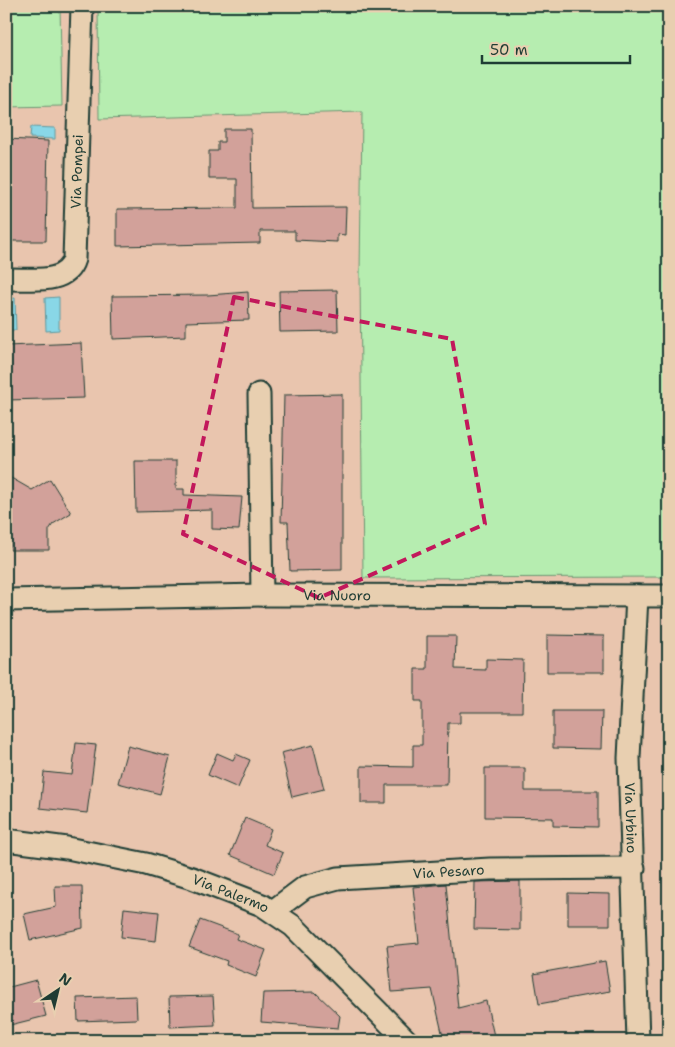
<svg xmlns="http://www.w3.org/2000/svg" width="675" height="1047" font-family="'Shantell Sans',sans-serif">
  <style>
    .green { fill: #b6edb0; stroke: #6a9572 }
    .water { fill: #89d7e7; stroke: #5f999f }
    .building { fill: #d2a19a; stroke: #1f3d34 }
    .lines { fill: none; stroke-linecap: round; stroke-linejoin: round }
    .minor-casing { stroke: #1f3d34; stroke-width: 25 }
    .minor { stroke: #e8cfb0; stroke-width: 21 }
    .marked { fill: none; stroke: #c2185b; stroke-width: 4; stroke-dasharray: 10 6; stroke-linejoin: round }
    .labels { text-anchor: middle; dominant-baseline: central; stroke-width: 5; stroke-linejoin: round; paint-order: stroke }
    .street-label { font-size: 14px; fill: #1f3d34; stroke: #e8cfb0 }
  </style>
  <rect width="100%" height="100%" fill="#e9c5ae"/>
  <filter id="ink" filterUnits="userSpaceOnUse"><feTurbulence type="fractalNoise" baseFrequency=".02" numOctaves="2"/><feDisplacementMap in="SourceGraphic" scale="10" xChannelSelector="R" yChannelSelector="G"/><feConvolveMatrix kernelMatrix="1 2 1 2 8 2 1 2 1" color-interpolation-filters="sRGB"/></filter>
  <g filter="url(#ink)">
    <!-- green -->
    <path class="green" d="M 6,6 L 60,6 L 62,106 L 6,107 Z
      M 98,6 L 669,6 L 669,577 L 363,578 L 360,275 L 362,112 L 99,119 Z"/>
    <!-- water -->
    <path class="water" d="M 31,127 L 55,128 L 55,139 L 30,138 Z
      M 59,297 L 59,330 L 46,331 L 45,298 Z
      M 15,298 L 16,330 L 6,330 L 6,299 Z"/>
    <!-- building -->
    <path class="building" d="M 224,129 L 251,129 L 252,208 L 346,207 L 345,235 L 337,234 L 337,242 L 295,240 L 295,231 L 260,231 L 260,243 L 117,246 L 117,209 L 237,208 L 237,179 L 209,179 L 209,151 L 218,151 L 218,142 L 224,142 Z
      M 6,139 L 48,141 L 46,241 L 6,241 Z
      M 337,290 L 338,331 L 280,332 L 279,291 Z
      M 248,292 L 249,320 L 186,322 L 186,336 L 113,339 L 112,296 L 208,295 Z
      M 81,343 L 84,398 L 6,400 L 6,346 Z
      M 342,394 L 342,570 L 290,571 L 288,522 L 281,522 L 284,395 Z
      M 135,461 L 176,461 L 176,489 L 184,489 L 184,495 L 242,497 L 239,530 L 212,529 L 212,510 L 136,512 Z
      M 6,475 L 32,490 L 50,479 L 71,513 L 53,524 L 49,530 L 49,550 L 10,550 L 10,530 L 6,525 Z
      M 547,635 L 604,636 L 604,672 L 547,672 Z
      M 427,636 L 456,636 L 455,669 L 486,670 L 486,659 L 523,660 L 522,712 L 460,712 L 460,723 L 448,723 L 447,785 L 386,785 L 386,803 L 361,803 L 361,766 L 413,767 L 413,745 L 422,745 L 422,701 L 415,701 L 415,669 L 427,669 Z
      M 553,711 L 602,711 L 601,749 L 553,748 Z
      M 76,743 L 96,745 L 87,813 L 40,808 L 44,772 L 72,775 Z
      M 313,745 L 324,789 L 292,797 L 281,753 Z
      M 128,746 L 170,757 L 160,794 L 118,783 Z
      M 217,753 L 233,760 L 236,754 L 250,760 L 238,788 L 208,775 Z
      M 485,768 L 525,768 L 525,791 L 598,791 L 598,827 L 553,826 L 553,818 L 485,817 Z
      M 245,818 L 271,829 L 265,845 L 283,853 L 274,874 L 230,855 Z
      M 520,881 L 520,930 L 474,929 L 475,882 Z
      M 446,884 L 458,1008 L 486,1001 L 494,1036 L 473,1041 L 444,1041 L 432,989 L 392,992 L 387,946 L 419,943 L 413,887 Z
      M 55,886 L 82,886 L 83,928 L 30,940 L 24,914 L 56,907 Z
      M 568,893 L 610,894 L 610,925 L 568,925 Z
      M 124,908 L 159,912 L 156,941 L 121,937 Z
      M 200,920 L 238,934 L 236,939 L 266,950 L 256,977 L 226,965 L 227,961 L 189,947 Z
      M 605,961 L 610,991 L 539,1004 L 534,974 Z
      M 36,980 L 46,1016 L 6,1026 L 6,988 Z
      M 315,992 L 340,1016 L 338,1028 L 261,1022 L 263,993 Z
      M 136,996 L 137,1019 L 78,1021 L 77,998 Z
      M 213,996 L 215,1025 L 170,1027 L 169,997 Z"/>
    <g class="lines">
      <!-- minor casing -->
      <g class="minor-casing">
        <g id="minor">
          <path id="s1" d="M 6,279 C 30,278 66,286 74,259 L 82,6"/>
          <path d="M 259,394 L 262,595"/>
          <path id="s2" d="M 637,596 L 629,758 L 638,1041"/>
          <path id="s3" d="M 6,600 L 262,595 L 669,596"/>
          <path id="s4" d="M 6,840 L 67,848 L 146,864 L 192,878 L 262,905 L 293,926 L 407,1041"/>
          <path id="s5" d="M 273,911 L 305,887 L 338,878 L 490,869 L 634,868"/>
        </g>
      </g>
      <!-- minor -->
      <use href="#minor" class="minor"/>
    </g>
  </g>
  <!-- marked area -->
  <path class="marked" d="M 234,297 L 452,339 L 485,524 L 319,598 L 183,534 Z"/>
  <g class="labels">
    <!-- street labels -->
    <g class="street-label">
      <text stroke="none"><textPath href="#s1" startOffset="164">Via Pompei</textPath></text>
      <text stroke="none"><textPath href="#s3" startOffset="331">Via Nuoro</textPath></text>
      <text stroke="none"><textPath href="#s2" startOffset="222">Via Urbino</textPath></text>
      <text stroke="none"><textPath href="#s5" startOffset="185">Via Pesaro</textPath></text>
      <text stroke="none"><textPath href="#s4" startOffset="232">Via Palermo</textPath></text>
    </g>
  </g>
  <!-- margin -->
  <rect width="675" height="1047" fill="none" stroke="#e8cfb0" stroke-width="25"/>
  <rect x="12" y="12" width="650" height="1022" fill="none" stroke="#1f3d34" stroke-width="2" filter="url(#ink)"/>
  <!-- north arrow -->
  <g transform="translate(58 990) rotate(35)" stroke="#e8cfb0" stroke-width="4" paint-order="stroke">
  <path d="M0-4L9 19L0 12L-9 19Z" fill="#1f3d34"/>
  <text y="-8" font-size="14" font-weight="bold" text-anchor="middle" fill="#1f3d34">N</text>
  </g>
  <!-- scale -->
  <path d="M482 55v8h148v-8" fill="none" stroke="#1f3d34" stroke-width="2.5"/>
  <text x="490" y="55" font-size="15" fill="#1f3d34" stroke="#e8cfb0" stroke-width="4" paint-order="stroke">50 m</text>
</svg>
